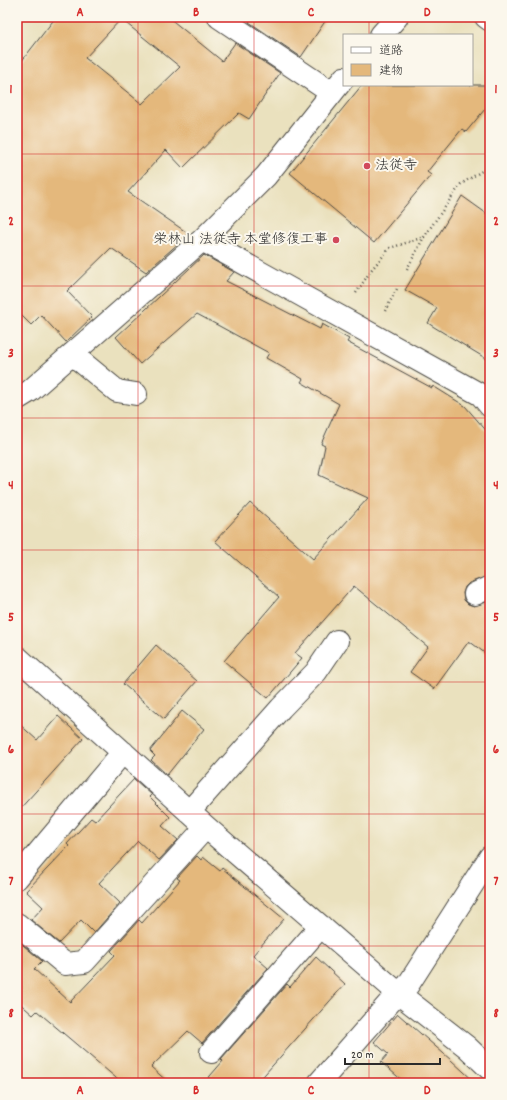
<svg xmlns="http://www.w3.org/2000/svg" width="507" height="1100" font-family="Dekko,'Klee One',sans-serif">
  <style>
    .building { fill: #e4b87b; fill-rule: evenodd }
    .lines { fill: none; stroke-linecap: round; stroke-linejoin: round }
    .minor-casing { stroke: #484641; stroke-width: 24 }
    .path { stroke: #484641; stroke-width: 2.5; stroke-dasharray: 1 3; stroke-linecap: butt }
    .minor { stroke: #fff; stroke-width: 22 }
    .grid { fill: none; stroke: #d62828; stroke-width: 1; stroke-opacity: 0.55 }
    .poi-dot { fill: #d1495b; stroke: #fbf7ec; stroke-width: 1.5 }
    .labels { text-anchor: middle; dominant-baseline: central; stroke-width: 4; stroke-linejoin: round; paint-order: stroke }
    .poi-label { font-size: 14px; fill: #2b2b2b; stroke: #fbf7ec; text-anchor: start }
    .neatline { fill: none; stroke: #d62828; stroke-width: 1.5 }
    .grid-label { font-size: 13px; text-anchor: middle; font-weight: bold; fill: #d62828 }
  </style>
  <rect width="100%" height="100%" fill="#fbf7ec"/>
  <filter id="ink" filterUnits="userSpaceOnUse"><feTurbulence type="fractalNoise" baseFrequency=".025" numOctaves="2"/><feDisplacementMap in="SourceGraphic" scale="8" xChannelSelector="R" yChannelSelector="G"/><feConvolveMatrix kernelMatrix="1 2 1 2 8 2 1 2 1" color-interpolation-filters="sRGB"/></filter>
  <filter id="wash" filterUnits="userSpaceOnUse"><feTurbulence type="fractalNoise" baseFrequency=".012" numOctaves="4" result="noise"/><feDisplacementMap in="SourceGraphic" scale="16" xChannelSelector="R" yChannelSelector="G"/><feGaussianBlur stdDeviation="0.9" result="paint"/><feColorMatrix in="noise" values="0 0 0 0 0 0 0 0 0 0 0 0 0 0 0 0 0 1.4 0 .05"/><feComposite in="paint" operator="in"/></filter>
  <g filter="url(#wash)">
    <rect width="100%" height="100%" fill="#eae1be"/>
    <g id="blocks">
      <!-- building -->
      <path class="building" d="M 56,17 L 168,17 L 222,61 L 235,43 L 280,73 L 249,119 L 239,113 L 183,168 L 166,150 L 128,192 L 189,234 L 146,272 L 111,248 L 67,291 L 92,317 L 66,342 L 41,315 L 31,325 L 17,311 L 17,67 ZM 121,19 L 180,67 L 142,104 L 85,58 Z
        M 252,17 L 328,17 L 301,57 L 249,22 Z
        M 362,85 L 490,85 L 490,103 L 466,132 L 462,129 L 427,172 L 431,175 L 374,243 L 290,173 Z
        M 462,196 L 490,216 L 490,361 L 434,327 L 428,323 L 437,308 L 405,290 Z
        M 204,255 L 234,272 L 226,281 L 320,329 L 322,324 L 349,339 L 347,342 L 432,388 L 433,386 L 465,406 L 490,435 L 490,575 L 469,583 L 465,587 L 463,593 L 464,600 L 468,604 L 474,606 L 490,601 L 490,657 L 469,641 L 434,689 L 410,672 L 428,647 L 354,586 L 295,653 L 302,658 L 268,698 L 224,661 L 279,597 L 215,541 L 250,503 L 313,559 L 368,498 L 319,475 L 325,446 L 321,444 L 339,404 L 301,382 L 303,379 L 266,358 L 269,353 L 197,314 L 140,364 L 116,337 Z
        M 156,645 L 197,681 L 164,719 L 123,684 Z
        M 182,711 L 204,729 L 167,775 L 151,760 L 155,756 L 150,751 Z
        M 58,716 L 83,739 L 17,812 L 17,722 L 37,740 Z
        M 134,779 L 152,795 L 150,797 L 170,817 L 162,826 L 178,840 L 159,860 L 138,841 L 99,883 L 120,903 L 94,933 L 81,920 L 59,943 L 31,920 L 43,907 L 26,891 L 69,846 L 67,844 L 91,818 L 95,821 Z
        M 197,856 L 201,860 L 203,857 L 220,871 L 222,868 L 284,919 L 253,955 L 268,968 L 202,1043 L 188,1031 L 151,1067 L 169,1083 L 122,1083 L 37,1011 L 33,1015 L 17,1001 L 17,940 L 42,961 L 34,969 L 70,1002 L 115,955 L 111,951 L 139,920 L 142,923 L 180,880 L 177,878 Z
        M 316,957 L 345,984 L 257,1083 L 204,1083 L 223,1061 L 221,1059 L 287,984 L 290,987 Z
        M 398,1014 L 451,1060 L 476,1083 L 405,1083 L 381,1062 L 388,1054 L 374,1042 Z"/>
    </g>
  </g>
  <g filter="url(#ink)">
    <use href="#blocks" fill-opacity="0" stroke="#484641" stroke-width="1"/>
    <g class="lines">
      <!-- minor casing -->
      <g class="minor-casing">
        <path id="minor" d="M 219,17 L 332,93
          M 486,17 L 490,20
          M 381,35 L 397,17
          M 202,240 L 481,395 L 490,406
          M 72,354 L 117,391 L 136,394
          M 17,399 L 30,391 L 202,240 L 266,176 L 344,78
          M 475,594 L 490,587
          M 17,657 L 206,827 L 398,993 L 467,1047 L 490,1069
          M 189,812 L 281,708 L 316,672 L 337,641
          M 17,878 L 123,752
          M 17,924 L 65,964 L 84,962 L 206,827
          M 211,1052 L 321,926
          M 319,1083 L 398,993 L 408,985 L 490,857"/>
      </g>
      <!-- path -->
      <path class="path" d="M 407,269 L 424,237
        M 356,293 L 372,269 L 390,248 L 424,237 L 461,184 L 490,166
        M 385,311 L 398,287"/>
      <!-- minor -->
      <use href="#minor" class="minor"/>
    </g>
  </g>
  <!-- grid -->
  <path class="grid" d="M 138,17 L 138,1083M 254,17 L 254,1083M 369,17 L 369,35M 369,85 L 369,1083M 17,154 L 490,154M 17,286 L 490,286M 17,418 L 490,418M 17,550 L 490,550M 17,682 L 490,682M 17,814 L 490,814M 17,946 L 490,946"/>
  <!-- markers -->
  <g class="poi-dot">
    <circle cx="367" cy="166" r="4"/>
    <circle cx="336" cy="240" r="4"/>
  </g>
  <g class="labels">
    <!-- poi labels -->
    <g class="poi-label">
      <text x="375" y="166">法従寺</text>
      <text x="328" y="240" text-anchor="end">栄林山 法従寺 本堂修復工事</text>
    </g>
  </g>
  <!-- margin -->
  <rect width="507" height="1100" fill="none" stroke="#fbf7ec" stroke-width="44"/>
  <!-- legend -->
  <rect x="343" y="34" width="130" height="52" fill="#fbf7ec" stroke="#a8a59f"/>
  <rect x="351" y="47" width="20" height="6" fill="#ffffff" stroke="#a8a59f"/>
  <text x="379" y="54" font-size="12" fill="#2b2b2b">道路</text>
  <rect x="351" y="64" width="20" height="12" fill="#e4b87b" stroke="#a8a59f"/>
  <text x="379" y="74" font-size="12" fill="#2b2b2b">建物</text>
  <!-- scale -->
  <path d="M345 1058v6h95v-6" fill="none" stroke="#2b2b2b" stroke-width="2"/>
  <text x="351" y="1058" font-size="12" fill="#2b2b2b" stroke="#fbf7ec" stroke-width="3" paint-order="stroke">20 m</text>
  <rect x="22" y="22" width="463" height="1056" class="neatline"/>
  <g class="grid-label">
    <text x="80" y="16">A</text>
    <text x="196" y="16">B</text>
    <text x="311" y="16">C</text>
    <text x="427" y="16">D</text>
    <text x="11" y="93">1</text>
    <text x="496" y="93">1</text>
    <text x="11" y="225">2</text>
    <text x="496" y="225">2</text>
    <text x="11" y="357">3</text>
    <text x="496" y="357">3</text>
    <text x="11" y="489">4</text>
    <text x="496" y="489">4</text>
    <text x="11" y="621">5</text>
    <text x="496" y="621">5</text>
    <text x="11" y="753">6</text>
    <text x="496" y="753">6</text>
    <text x="11" y="885">7</text>
    <text x="496" y="885">7</text>
    <text x="11" y="1017">8</text>
    <text x="496" y="1017">8</text>
    <text x="80" y="1094">A</text>
    <text x="196" y="1094">B</text>
    <text x="311" y="1094">C</text>
    <text x="427" y="1094">D</text>
  </g>
</svg>
